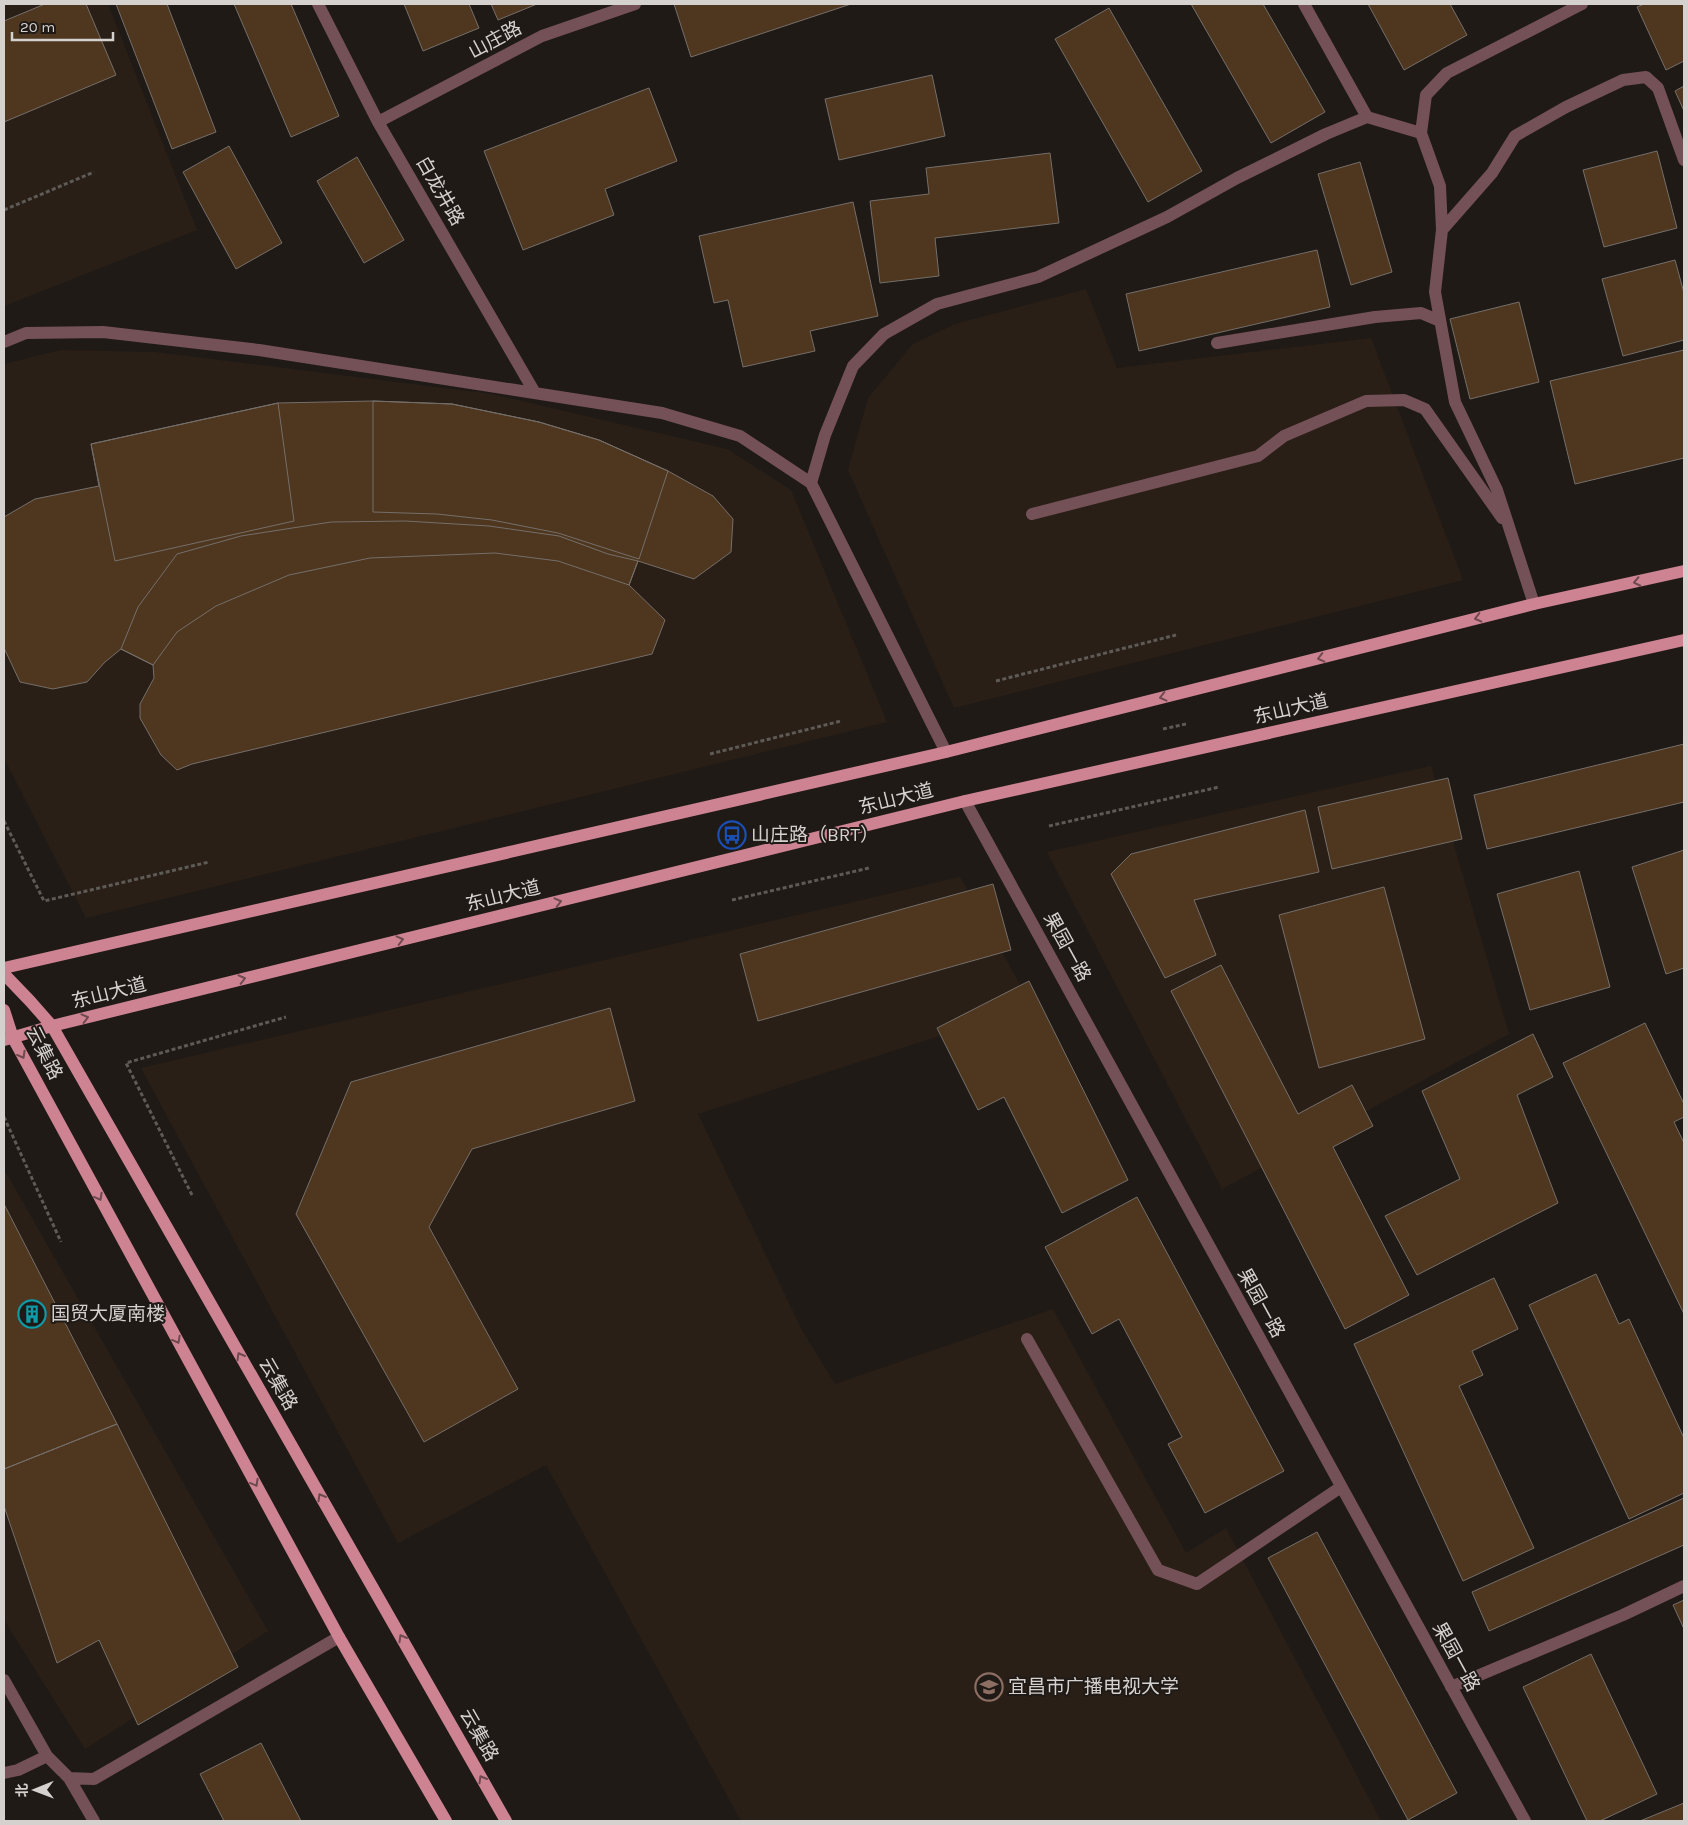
<svg xmlns="http://www.w3.org/2000/svg" width="1688" height="1825" font-family="Karla,'Noto Sans SC',sans-serif">
  <style>
    .built { fill: #291f17 }
    .building { fill: #4e361f; stroke: #756f6a }
    .lines { fill: none; stroke-linecap: round; stroke-linejoin: round }
    .path { stroke: #5e5a56; stroke-width: 3; stroke-dasharray: 4 2.5; stroke-linecap: butt }
    .minor { stroke: #745057; stroke-width: 12 }
    .major { stroke: #ce8393; stroke-width: 12 }
    .oneway { stroke: #6e494e }
    .labels { text-anchor: middle; dominant-baseline: central; stroke-width: 4; stroke-linejoin: round; paint-order: stroke }
    .street-label { font-size: 19px; fill: #d4d1ce; stroke: #1f1a16 }
    .poi-label { font-size: 19px; fill: #d4d1ce; stroke: #1f1a16; text-anchor: start }
  </style>
  <rect width="100%" height="100%" fill="#1f1a16"/>
  <!-- built -->
  <path class="built" d="M 4,4 L 108,4 L 197,230 L 4,306 Z
    M 1086,289 L 1117,368 L 1371,338 L 1463,580 L 954,708 L 848,470 L 868,398 L 913,344 L 955,324 Z
    M 60,350 L 155,352 L 492,394 L 727,449 L 791,490 L 887,722 L 86,918 L 4,758 L 4,364 Z
    M 1431,766 L 1509,1034 L 1222,1189 L 1047,852 Z
    M 960,877 L 1032,1006 L 698,1114 L 802,1330 L 835,1384 L 1053,1309 L 1186,1553 L 1226,1528 L 1381,1821 L 741,1821 L 546,1465 L 398,1543 L 141,1068 Z
    M 4,1169 L 268,1631 L 85,1749 L 4,1620 Z"/>
  <!-- building -->
  <path class="building" d="M 45,4 L 86,4 L 116,75 L 4,122 L 4,21 Z
    M 116,4 L 167,4 L 216,132 L 172,149 Z
    M 234,4 L 291,4 L 339,116 L 291,137 Z
    M 404,4 L 469,4 L 479,28 L 423,51 Z
    M 491,4 L 537,4 L 498,20 Z
    M 674,4 L 851,4 L 691,57 Z
    M 1191,4 L 1263,4 L 1325,112 L 1271,143 Z
    M 1368,4 L 1450,4 L 1467,35 L 1404,70 Z
    M 1644,4 L 1684,4 L 1684,61 L 1666,70 L 1637,7 Z
    M 1109,8 L 1202,171 L 1148,202 L 1055,39 Z
    M 932,75 L 945,136 L 839,160 L 825,99 Z
    M 1684,86 L 1684,111 L 1675,91 Z
    M 649,88 L 677,161 L 605,189 L 614,215 L 523,250 L 484,151 Z
    M 229,146 L 282,243 L 236,269 L 183,172 Z
    M 1657,151 L 1677,228 L 1604,247 L 1583,170 Z
    M 1050,153 L 1059,223 L 935,238 L 939,276 L 880,283 L 870,201 L 929,194 L 926,168 Z
    M 357,157 L 404,240 L 364,263 L 317,181 Z
    M 1360,162 L 1392,272 L 1351,285 L 1318,174 Z
    M 853,202 L 878,316 L 810,331 L 815,351 L 743,367 L 728,300 L 714,303 L 699,236 Z
    M 1317,250 L 1330,307 L 1139,351 L 1126,294 Z
    M 1675,260 L 1684,293 L 1684,340 L 1623,356 L 1602,279 Z
    M 1519,302 L 1539,382 L 1470,399 L 1450,319 Z
    M 1684,350 L 1684,458 L 1575,484 L 1550,381 Z
    M 373,401 L 452,404 L 539,422 L 599,440 L 668,471 L 713,496 L 733,519 L 731,552 L 694,579 L 638,561 L 629,585 L 665,620 L 652,654 L 192,764 L 177,770 L 161,755 L 140,718 L 140,704 L 154,678 L 153,665 L 121,649 L 105,662 L 87,682 L 53,689 L 20,682 L 4,648 L 4,517 L 35,499 L 99,486 L 91,444 L 278,403 Z
    M 373,401 L 452,404 L 539,422 L 599,440 L 668,471 L 639,559 L 558,533 L 492,520 L 437,514 L 373,512 Z
    M 278,403 L 294,521 L 115,561 L 91,444 Z
    M 405,521 L 489,526 L 559,536 L 608,554 L 638,561 L 629,585 L 558,561 L 495,553 L 370,558 L 289,575 L 216,606 L 177,632 L 153,665 L 121,649 L 138,607 L 177,554 L 241,536 L 331,522 Z
    M 1684,744 L 1684,802 L 1487,849 L 1474,795 Z
    M 1448,778 L 1462,839 L 1332,869 L 1318,807 Z
    M 1305,810 L 1319,872 L 1194,900 L 1216,955 L 1165,978 L 1111,874 L 1131,854 Z
    M 1684,850 L 1684,968 L 1666,974 L 1632,867 Z
    M 1579,871 L 1610,987 L 1530,1010 L 1497,894 Z
    M 993,884 L 1011,950 L 758,1021 L 740,954 Z
    M 1384,887 L 1425,1039 L 1319,1068 L 1279,915 Z
    M 1221,965 L 1298,1114 L 1352,1085 L 1373,1126 L 1333,1147 L 1409,1295 L 1345,1329 L 1171,991 Z
    M 1029,981 L 1128,1180 L 1062,1213 L 1004,1097 L 978,1110 L 937,1028 Z
    M 610,1008 L 635,1101 L 472,1149 L 429,1227 L 518,1389 L 424,1442 L 296,1214 L 351,1082 Z
    M 1645,1023 L 1684,1104 L 1684,1117 L 1674,1122 L 1684,1143 L 1684,1314 L 1563,1063 Z
    M 1533,1034 L 1553,1077 L 1517,1095 L 1558,1203 L 1417,1275 L 1385,1216 L 1460,1179 L 1422,1091 Z
    M 1137,1197 L 1284,1471 L 1205,1513 L 1168,1444 L 1182,1437 L 1119,1319 L 1092,1334 L 1045,1247 Z
    M 4,1204 L 117,1424 L 4,1469 Z
    M 1596,1274 L 1619,1324 L 1629,1319 L 1684,1438 L 1684,1493 L 1629,1519 L 1529,1305 Z
    M 1494,1278 L 1518,1329 L 1472,1351 L 1483,1375 L 1459,1386 L 1534,1548 L 1463,1581 L 1354,1344 Z
    M 117,1424 L 238,1667 L 138,1725 L 99,1640 L 57,1663 L 4,1506 L 4,1469 Z
    M 1684,1498 L 1684,1545 L 1489,1631 L 1472,1592 Z
    M 1317,1532 L 1457,1793 L 1408,1820 L 1268,1558 Z
    M 1684,1600 L 1684,1629 L 1673,1605 Z
    M 1591,1654 L 1657,1794 L 1600,1821 L 1587,1821 L 1523,1687 Z
    M 261,1743 L 301,1821 L 224,1821 L 200,1774 Z
    M 1684,1803 L 1684,1821 L 1640,1821 Z"/>
  <g class="lines">
    <!-- path -->
    <path class="path" d="M 4,210 L 94,172
      M 996,681 L 1176,635
      M 1163,729 L 1186,724
      M 710,754 L 841,721
      M 4,821 L 44,901 L 209,862
      M 1049,826 L 1219,787
      M 732,900 L 869,868
      M 4,1117 L 61,1242
      M 192,1195 L 126,1063 L 286,1017"/>
    <!-- minor -->
    <path class="minor" d="M 318,4 L 378,122 L 535,393
      M 1304,4 L 1367,117
      M 378,122 L 542,36 L 635,4
      M 1421,133 L 1426,95 L 1447,73 L 1582,4
      M 1442,230 L 1492,173 L 1515,136 L 1566,107 L 1623,80 L 1646,77 L 1658,88 L 1684,160
      M 4,342 L 26,333 L 103,332 L 259,350 L 662,413 L 740,436 L 811,483 L 946,752
      M 1217,343 L 1375,317 L 1421,313 L 1440,321
      M 811,483 L 825,435 L 853,366 L 884,334 L 937,304 L 1038,277 L 1167,217 L 1237,178 L 1326,134 L 1367,117 L 1421,133 L 1440,186 L 1442,230 L 1435,292 L 1455,402 L 1497,490 L 1534,604
      M 1032,514 L 1258,456 L 1284,436 L 1366,401 L 1404,400 L 1425,409 L 1502,518
      M 965,801 L 1525,1821
      M 1027,1339 L 1158,1570 L 1197,1584 L 1341,1487
      M 4,1680 L 47,1756 L 69,1778 L 94,1779 L 339,1637
      M 1451,1687 L 1623,1615 L 1684,1586
      M 4,1773 L 18,1770 L 47,1756
      M 69,1778 L 94,1821"/>
    <!-- major -->
    <path class="major" d="M 4,968 L 946,752 L 1534,604 L 1684,571
      M 4,974 L 30,1001 L 52,1026 L 506,1821
      M 4,1010 L 13,1038 L 339,1637 L 446,1821
      M 4,1040 L 52,1026 L 965,801 L 1684,640"/>
  </g>
  <!-- one-way arrows -->
  <defs><path id="oneway-chevron" d="M-2-3.5L2.5 0L-2 3.5" fill="none" stroke-width="1.6" stroke-linecap="round" stroke-linejoin="round" transform="scale(1.25)"/></defs>
  <g class="oneway">
    <use href="#oneway-chevron" transform="translate(1637 582) rotate(168)"/>
    <use href="#oneway-chevron" transform="translate(1478 618) rotate(166)"/>
    <use href="#oneway-chevron" transform="translate(1321 658) rotate(166)"/>
    <use href="#oneway-chevron" transform="translate(1163 697) rotate(166)"/>
    <use href="#oneway-chevron" transform="translate(558 902) rotate(-14)"/>
    <use href="#oneway-chevron" transform="translate(400 940) rotate(-14)"/>
    <use href="#oneway-chevron" transform="translate(242 979) rotate(-14)"/>
    <use href="#oneway-chevron" transform="translate(85 1018) rotate(-14)"/>
    <use href="#oneway-chevron" transform="translate(22 1055) rotate(61)"/>
    <use href="#oneway-chevron" transform="translate(99 1197) rotate(61)"/>
    <use href="#oneway-chevron" transform="translate(177 1340) rotate(61)"/>
    <use href="#oneway-chevron" transform="translate(240 1356) rotate(-120)"/>
    <use href="#oneway-chevron" transform="translate(255 1483) rotate(61)"/>
    <use href="#oneway-chevron" transform="translate(321 1497) rotate(-120)"/>
    <use href="#oneway-chevron" transform="translate(402 1638) rotate(-120)"/>
    <use href="#oneway-chevron" transform="translate(482 1779) rotate(-120)"/>
  </g>
  <!-- icons -->
  <defs>
    <g id="bus-ring" transform="scale(1.4375)"><circle r="9.5" fill="#1f1a16" stroke="#1a4fb4" stroke-width="1.5"/><path d="M-5-6H5V4H4V6H2V4H-2V6H-4V4H-5ZM-3.5-4V0h7V-4ZM-3.5 1.2v1.5H-2V1.2ZM2 1.2v1.5H3.5V1.2Z" fill="#1a4fb4"/></g>
    <g id="building-ring" transform="scale(1.4375)"><circle r="9.5" fill="#1f1a16" stroke="#0f9aa8" stroke-width="1.5"/><path d="M-4-6H4V6H1V3H-1V6H-4ZM-2.5-4.3h1.7v1.8h-1.7ZM.8-4.3h1.7v1.8H.8ZM-2.5-1h1.7V.8h-1.7ZM.8-1h1.7V.8H.8Z" fill="#0f9aa8"/></g>
    <g id="school-ring" transform="scale(1.4375)"><circle r="9.5" fill="#1f1a16" stroke="#8d6e63" stroke-width="1.5"/><path d="M0-5L7-2L0 1L-7-2ZM-4 1L0 2.5L4 1V4Q0 6-4 4Z" fill="#8d6e63"/></g>
  </defs>
  <g fill-rule="evenodd">
    <use href="#bus-ring" x="732" y="835"/>
    <use href="#building-ring" x="32" y="1314"/>
    <use href="#school-ring" x="989" y="1687"/>
  </g>
  <g class="labels">
    <!-- street labels -->
    <g class="street-label">
      <text transform="translate(495 40) rotate(-28)">山庄路</text>
      <text transform="translate(440 191) rotate(60)">白龙井路</text>
      <text transform="translate(1291 709) rotate(-13)">东山大道</text>
      <text transform="translate(896 799) rotate(-14)">东山大道</text>
      <text transform="translate(503 896) rotate(-14)">东山大道</text>
      <text transform="translate(1067 947) rotate(61)">果园一路</text>
      <text transform="translate(109 993) rotate(-14)">东山大道</text>
      <text transform="translate(44 1053) rotate(63)">云集路</text>
      <text transform="translate(1261 1303) rotate(61)">果园一路</text>
      <text transform="translate(278 1384) rotate(60)">云集路</text>
      <text transform="translate(1456 1657) rotate(61)">果园一路</text>
      <text transform="translate(479 1735) rotate(60)">云集路</text>
    </g>
    <!-- poi labels -->
    <g class="poi-label">
      <text x="751" y="835">山庄路（BRT）</text>
      <text x="51" y="1314">国贸大厦南楼</text>
      <text x="1008" y="1687">宜昌市广播电视大学</text>
    </g>
  </g>
  <!-- border -->
  <rect width="1688" height="1825" fill="none" stroke="#d4d1ce" stroke-width="10"/>
  <!-- north arrow -->
  <g transform="translate(35 1790) rotate(269)" stroke="#1f1a16" stroke-width="4" paint-order="stroke">
  <path d="M0-4L9 19L0 12L-9 19Z" fill="#d4d1ce"/>
  <text y="-8" font-size="14" font-weight="bold" text-anchor="middle" fill="#d4d1ce">北</text>
  </g>
  <!-- scale -->
  <path d="M12 32v8h101v-8" fill="none" stroke="#d4d1ce" stroke-width="2.5"/>
  <text x="20" y="32" font-size="15" fill="#d4d1ce" stroke="#1f1a16" stroke-width="4" paint-order="stroke">20 m</text>
</svg>
